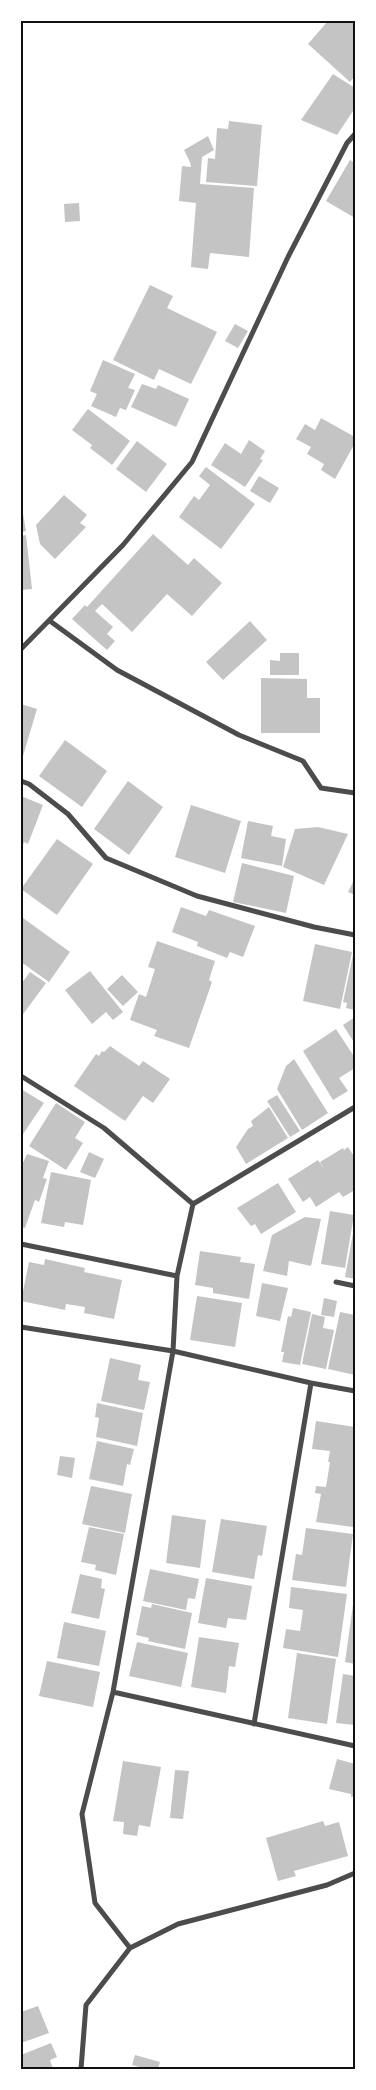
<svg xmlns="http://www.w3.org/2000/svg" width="376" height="2090" font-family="Lora,serif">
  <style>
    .building { fill: #c4c4c4 }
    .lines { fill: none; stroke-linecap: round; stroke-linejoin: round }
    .minor { stroke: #4c4c4c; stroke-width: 5 }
    .neatline { fill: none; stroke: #111; stroke-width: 2 }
  </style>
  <rect width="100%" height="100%" fill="#fff"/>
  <!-- building -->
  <path class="building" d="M 328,21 L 355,21 L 355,76 L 350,82 L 308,44 Z
    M 333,74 L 355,88 L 355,108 L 337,135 L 301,120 Z
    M 229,121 L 262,125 L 257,186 L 206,182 L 208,158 L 215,159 L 217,128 L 228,129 Z
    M 208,136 L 214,150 L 202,157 L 200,184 L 254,188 L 249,257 L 210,253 L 208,269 L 191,267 L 196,203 L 179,201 L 182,166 L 191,167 L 190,162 L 184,150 Z
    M 350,160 L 355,163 L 355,218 L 326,201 Z
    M 79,203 L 80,221 L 65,222 L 64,204 Z
    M 150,285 L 173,296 L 167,308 L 217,332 L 191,384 L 159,369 L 154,380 L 113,360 Z
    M 235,324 L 248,331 L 238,348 L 225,341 Z
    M 103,360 L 135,374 L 128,388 L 135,390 L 126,410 L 120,408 L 116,417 L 91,406 L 97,394 L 90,391 Z
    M 142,384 L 156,389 L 158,385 L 189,399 L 176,427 L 131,407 Z
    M 88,409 L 130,441 L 112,465 L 90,448 L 92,445 L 72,430 Z
    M 321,418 L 355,437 L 355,443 L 335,479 L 321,470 L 324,464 L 307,454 L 311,447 L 296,439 L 305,424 L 315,430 Z
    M 249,440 L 265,451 L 260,459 L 263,460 L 245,487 L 211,465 L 225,443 L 241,454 Z
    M 137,441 L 167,464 L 146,492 L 116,469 Z
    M 206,467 L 255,504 L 221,549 L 179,517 L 194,496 L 199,500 L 210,485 L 199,476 Z
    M 259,476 L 279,488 L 270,503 L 250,491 Z
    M 64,495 L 87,515 L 80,523 L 86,527 L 55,559 L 40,544 L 36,525 Z
    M 22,508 L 26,531 L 21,532 L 21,509 Z
    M 153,534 L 188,565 L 194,558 L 222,583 L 192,616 L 167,594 L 132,632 L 102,604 L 95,611 L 113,627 L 107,634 L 115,641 L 107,650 L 72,619 L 85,605 L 87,607 Z
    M 26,535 L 32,589 L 21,590 L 21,536 Z
    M 250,621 L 267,640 L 223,680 L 206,662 Z
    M 280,653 L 299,653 L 299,675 L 270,675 L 270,660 L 280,661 Z
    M 261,678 L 307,679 L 307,698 L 320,698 L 320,733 L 261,733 Z
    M 21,704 L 37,709 L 22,759 L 21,759 Z
    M 65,740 L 107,771 L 82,807 L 39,776 Z
    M 128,781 L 163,807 L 129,855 L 94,829 Z
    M 21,796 L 43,805 L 28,844 L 24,842 L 21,850 Z
    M 191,805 L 241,821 L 225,873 L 175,857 Z
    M 248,821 L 273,826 L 271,836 L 286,839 L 282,866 L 241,858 Z
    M 318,827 L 348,834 L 324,885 L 283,867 L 295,829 Z
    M 57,839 L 93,864 L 57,915 L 21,889 Z
    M 242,863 L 294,876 L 286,913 L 233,902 Z
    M 355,878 L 355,895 L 348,892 Z
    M 181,907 L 206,916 L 209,910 L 255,926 L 243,957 L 230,952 L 227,958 L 197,946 L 198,942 L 172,932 Z
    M 23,918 L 70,952 L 49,982 L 21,962 Z
    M 157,941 L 215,961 L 209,980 L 212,982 L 189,1048 L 154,1036 L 157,1030 L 130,1020 L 139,994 L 146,997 L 155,969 L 148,967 Z
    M 315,944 L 352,952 L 340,1009 L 303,1001 Z
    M 354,950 L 355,950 L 355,1010 L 346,1008 L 347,1003 L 343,1002 Z
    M 90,971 L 123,1012 L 113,1020 L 106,1012 L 92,1024 L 65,990 Z
    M 30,972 L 46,983 L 21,1017 L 21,984 Z
    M 122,975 L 138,992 L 123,1006 L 107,989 Z
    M 355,1017 L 355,1044 L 343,1025 Z
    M 336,1029 L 355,1058 L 355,1068 L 339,1078 L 348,1091 L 333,1100 L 303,1051 Z
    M 110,1046 L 139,1066 L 143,1061 L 170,1079 L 153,1103 L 143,1096 L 125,1121 L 74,1086 L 96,1054 L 99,1056 L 102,1051 L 104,1052 Z
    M 294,1059 L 328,1113 L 302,1130 L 277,1089 L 286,1066 Z
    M 21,1089 L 44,1103 L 21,1137 Z
    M 277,1095 L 300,1131 L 290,1137 L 267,1101 Z
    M 56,1103 L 85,1122 L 75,1138 L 83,1143 L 66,1170 L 29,1146 Z
    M 269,1107 L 288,1138 L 246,1164 L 236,1147 L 248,1129 L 253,1126 L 251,1121 Z
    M 348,1147 L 355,1158 L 355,1190 L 343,1197 L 339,1192 L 316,1207 L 310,1197 L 303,1202 L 288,1179 L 318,1160 L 324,1169 L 320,1162 L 343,1148 L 344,1150 Z
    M 89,1152 L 104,1159 L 95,1178 L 80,1172 Z
    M 27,1154 L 49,1161 L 43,1178 L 47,1179 L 39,1202 L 35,1200 L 25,1228 L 21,1227 L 21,1167 Z
    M 51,1172 L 91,1180 L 83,1225 L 65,1222 L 64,1227 L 41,1223 Z
    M 278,1183 L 296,1212 L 261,1234 L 255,1224 L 251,1226 L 237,1208 Z
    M 330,1211 L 354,1215 L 345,1268 L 321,1264 Z
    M 305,1217 L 321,1219 L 311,1266 L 289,1261 L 287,1276 L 263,1271 L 272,1235 Z
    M 354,1228 L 355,1228 L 355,1279 L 345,1277 Z
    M 200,1251 L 241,1257 L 240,1262 L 255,1264 L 249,1299 L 213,1293 L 213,1288 L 195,1285 Z
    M 45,1259 L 85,1268 L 84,1272 L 122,1280 L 114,1319 L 84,1313 L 85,1307 L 66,1304 L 65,1310 L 21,1301 L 29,1262 L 44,1265 Z
    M 262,1283 L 288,1288 L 280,1321 L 256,1316 Z
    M 197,1296 L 242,1303 L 235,1347 L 190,1340 Z
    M 324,1298 L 337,1301 L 334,1317 L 321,1315 Z
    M 293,1308 L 311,1312 L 300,1365 L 282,1362 L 284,1352 L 281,1352 L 288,1316 L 291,1317 Z
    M 340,1312 L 355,1315 L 355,1375 L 328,1369 Z
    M 312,1314 L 325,1317 L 323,1328 L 334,1330 L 326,1369 L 302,1364 Z
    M 110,1358 L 141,1365 L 138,1380 L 150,1382 L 144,1410 L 101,1401 Z
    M 97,1403 L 143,1413 L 137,1446 L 96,1437 L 99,1418 L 95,1417 Z
    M 316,1421 L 355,1427 L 355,1515 L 353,1527 L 316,1522 L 321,1494 L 315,1493 L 316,1486 L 326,1487 L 330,1462 L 328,1462 L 330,1451 L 312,1449 Z
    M 97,1441 L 134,1449 L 130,1465 L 127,1464 L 123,1486 L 89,1479 Z
    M 60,1456 L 75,1458 L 72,1478 L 57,1475 Z
    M 91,1486 L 132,1494 L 125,1533 L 82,1524 Z
    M 172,1515 L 206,1520 L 200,1568 L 166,1563 Z
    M 221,1519 L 267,1526 L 262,1556 L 258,1555 L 254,1579 L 212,1572 Z
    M 89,1527 L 124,1534 L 116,1575 L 95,1570 L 96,1565 L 81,1562 Z
    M 306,1528 L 353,1534 L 346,1587 L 292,1580 L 296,1554 L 302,1555 Z
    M 150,1569 L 199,1579 L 195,1599 L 188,1598 L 186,1610 L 143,1601 Z
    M 80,1574 L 102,1579 L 101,1588 L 105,1589 L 99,1619 L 71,1613 Z
    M 206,1578 L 252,1586 L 246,1620 L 228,1618 L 226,1628 L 198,1623 Z
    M 291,1587 L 347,1594 L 338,1657 L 283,1648 L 286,1629 L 300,1631 L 303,1610 L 289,1608 Z
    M 152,1604 L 192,1613 L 185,1649 L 148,1641 L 149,1638 L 136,1635 L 142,1606 L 151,1608 Z
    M 353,1605 L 355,1605 L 355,1664 L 345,1662 Z
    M 64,1622 L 106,1631 L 99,1666 L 57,1658 Z
    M 199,1637 L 239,1643 L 235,1667 L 229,1666 L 226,1693 L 191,1687 Z
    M 137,1642 L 188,1653 L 181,1687 L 129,1676 Z
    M 297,1653 L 336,1659 L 327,1724 L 288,1718 Z
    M 47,1661 L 100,1672 L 93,1707 L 39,1696 Z
    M 343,1674 L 355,1676 L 355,1725 L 336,1723 Z
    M 337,1759 L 355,1764 L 355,1796 L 351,1797 L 351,1794 L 329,1789 Z
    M 123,1761 L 161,1767 L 150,1827 L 139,1825 L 137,1836 L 123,1834 L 124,1822 L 113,1821 Z
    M 175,1770 L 189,1771 L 183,1819 L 170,1818 Z
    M 323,1821 L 325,1826 L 339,1822 L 348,1856 L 294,1871 L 296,1876 L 278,1881 L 266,1838 Z
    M 38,2006 L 49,2033 L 21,2043 L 21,2012 Z
    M 51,2043 L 57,2057 L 50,2060 L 53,2069 L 21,2069 L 21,2055 Z
    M 135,2055 L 160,2062 L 158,2069 L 147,2069 L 132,2065 Z"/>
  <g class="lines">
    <!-- minor -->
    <path class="minor" d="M 50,621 L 117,670 L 239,735 L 303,761 L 321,788 L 355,793
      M 21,649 L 123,545 L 192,462 L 288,257 L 347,143 L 355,134
      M 21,781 L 29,784 L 68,814 L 106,858 L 197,896 L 314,927 L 355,935
      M 21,1076 L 104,1128 L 193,1204
      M 21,1244 L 177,1276
      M 336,1282 L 355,1286
      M 21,1327 L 173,1351 L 311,1383 L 355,1391
      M 113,1692 L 355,1746
      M 254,1724 L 311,1383
      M 130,1948 L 95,1903 L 82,1814 L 113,1692 L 173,1351 L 177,1276 L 193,1204 L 355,1107
      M 81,2069 L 86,2005 L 130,1948 L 178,1924 L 327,1885 L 355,1873"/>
  </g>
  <!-- border -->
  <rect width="376" height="2090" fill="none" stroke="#ffffff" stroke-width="45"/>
  <rect x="22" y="22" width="332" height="2046" class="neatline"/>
</svg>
